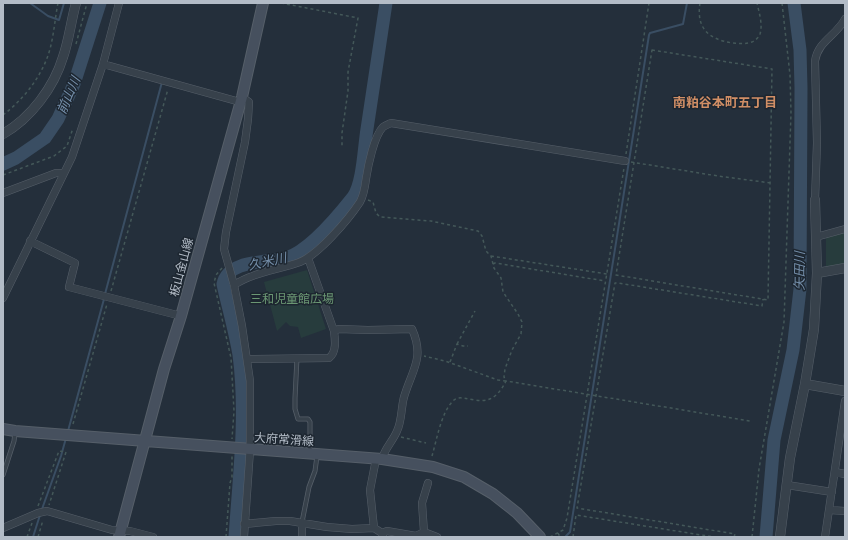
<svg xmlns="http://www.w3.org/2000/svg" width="848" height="540" font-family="Ubuntu,'Noto Sans JP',sans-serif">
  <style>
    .green { fill: #273c3d }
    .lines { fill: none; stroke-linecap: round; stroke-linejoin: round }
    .stream { stroke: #3a4e63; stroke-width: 2 }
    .river { stroke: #3a4e63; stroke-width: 13 }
    .service-casing { stroke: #565f69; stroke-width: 5 }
    .minor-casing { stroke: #565f69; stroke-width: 8 }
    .tertiary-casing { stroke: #565f69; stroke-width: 10 }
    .secondary-casing { stroke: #565f69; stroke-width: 12 }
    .path { stroke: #445859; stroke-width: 1.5; stroke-dasharray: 3 3; stroke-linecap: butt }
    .service { stroke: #37414b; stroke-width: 3.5 }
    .minor { stroke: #37414b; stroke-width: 7 }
    .tertiary { stroke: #37414b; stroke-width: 9 }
    .secondary { stroke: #46505e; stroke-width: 10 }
    .labels { text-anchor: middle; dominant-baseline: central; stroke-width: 3; stroke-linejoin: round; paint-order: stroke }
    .street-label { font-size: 12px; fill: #b3bcc7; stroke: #1d2630 }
    .park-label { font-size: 12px; fill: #6b9773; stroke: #1d2630 }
    .water-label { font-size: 13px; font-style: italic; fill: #748ea9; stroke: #1d2630 }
    .neighbourhood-label { font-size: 13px; font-weight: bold; fill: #d08e65; stroke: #1d2630 }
  </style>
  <rect width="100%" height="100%" fill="#242f3b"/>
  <!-- green -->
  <path class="green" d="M 845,232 L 845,263 L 826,268 L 826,238 Z
    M 307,270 L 326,329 L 301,338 L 298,327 L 290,326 L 286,322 L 277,331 L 264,282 Z"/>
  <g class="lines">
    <!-- stream -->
    <path class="stream" d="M 30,3 L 48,16 L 59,20 L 64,3
      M 105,294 L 162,82
      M 68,431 L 104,299
      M 42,509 L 61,456 L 66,438
      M 566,536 L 570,532 L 649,35 L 650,33 L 683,24 L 687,3
      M 33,537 L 40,515"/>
    <!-- river -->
    <path class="river" d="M 3,164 L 16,158 L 45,138 L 58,119 L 74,84 L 100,3
      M 235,537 C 239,477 247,415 239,355 C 235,331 228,307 223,284 C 228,259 268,263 286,258 C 309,251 338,216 353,197 C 363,184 364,147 367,129 C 373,87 380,45 386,3
      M 766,537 L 774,440 L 793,350 L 800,289 L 801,88 L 800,50 L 794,3"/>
    <!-- service casing -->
    <g class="service-casing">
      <path id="service" d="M 297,358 L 295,398 L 295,409 L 298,419 L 308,419 L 310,422 L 310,453
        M 3,475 L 14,441 L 15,432
        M 302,522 L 309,487 L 315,471 L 317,456"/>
    </g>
    <!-- minor casing -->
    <g class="minor-casing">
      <path id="minor" d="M 103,64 L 240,102
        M 242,97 L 249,102 L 248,119 L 245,142 L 226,232 L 224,249 L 234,285 L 242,326 L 250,381 L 250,450 L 244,537
        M 3,193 L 56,173 L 64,173
        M 815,200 L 817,143 L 815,61 C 818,41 836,36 845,19
        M 816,237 L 845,229
        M 30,241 L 75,263 L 69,287 L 181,316
        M 308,258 L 334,331
        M 234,285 C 254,272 278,270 300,262 C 319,254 348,220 360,202 C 364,195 365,187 366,179 C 368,166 374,136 383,127 C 386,125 389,124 391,123 L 625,161
        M 3,298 L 72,157 L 103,64 L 119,3
        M 248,359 L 329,358 C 337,352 335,339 334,331 L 339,329 L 368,330 L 412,329 C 425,358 412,370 404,397 C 401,408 402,421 397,431 C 393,441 385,448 382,459
        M 835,472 L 845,474
        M 428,483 L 422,503 L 424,532 L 437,537
        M 787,485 L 832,492
        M 829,510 L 845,511
        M 302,522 L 302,537
        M 244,524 L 276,521 L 290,521 L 327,527 L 352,529 L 374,528 L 382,533 L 383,537
        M 3,528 L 38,513 L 47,511 L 112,530 L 130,531 L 153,537
        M 374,528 L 370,490 L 376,459
        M 382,533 L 387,531 L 416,536 L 424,532
        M 825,537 L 845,401"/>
    </g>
    <!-- tertiary casing -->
    <g class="tertiary-casing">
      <path id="tertiary" d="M 3,134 C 31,118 54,87 63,57 C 69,40 71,21 76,3
        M 817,273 L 845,268
        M 805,384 L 845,391
        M 780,537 L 790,458 L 805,384 L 814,329 L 817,273 L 815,200"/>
    </g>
    <!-- secondary casing -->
    <g class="secondary-casing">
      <path id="secondary" d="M 3,429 L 15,431 L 382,459 L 433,467 L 464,477 L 493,494 L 517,513 L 540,537
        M 119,537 L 164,369 L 181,316 L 242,97 L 263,3"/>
    </g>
    <!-- path -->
    <path class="path" d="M 281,3 L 358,18 L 348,72 L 348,91 L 342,133 L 342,147
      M 700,3 C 696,29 709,39 732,43 C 743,44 755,45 760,34 C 763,25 759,12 757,3
      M 76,44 L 87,3
      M 652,50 L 772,69 L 768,300 L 616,275 Z
      M 3,115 C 24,99 43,75 50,49 C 54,34 55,18 58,3
      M 626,154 L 649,3
      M 631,162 L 718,176 L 771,183
      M 3,175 L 54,156 L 67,146 L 73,128
      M 368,200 L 373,202 L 376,213 L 380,217 L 431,221 L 478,231 L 482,236 L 486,251 L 491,256 L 494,268 L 501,278 L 503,292 L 518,314 L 522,322 L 521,334 L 512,350 L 505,369 L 504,377 L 506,381 L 498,380 L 445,361 L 424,356
      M 491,256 L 607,274
      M 493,264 L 495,263 L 605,281
      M 222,268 L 216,275 L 214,283 L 231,358 L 234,411 L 232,439
      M 111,291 L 168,89
      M 457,344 L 475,311
      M 450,362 L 457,344 L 463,346 L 468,346
      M 73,424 L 107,304
      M 401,437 L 426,443
      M 432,456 C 437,439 441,413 453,401 C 464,389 488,418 506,381 L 750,421
      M 38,506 L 59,451 L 66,452 L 49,505
      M 558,533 L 560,537
      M 27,537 L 32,523
      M 38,537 L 43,520
      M 226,537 L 230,483 L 232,477 L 232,455
      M 550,537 L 563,530 L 567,518 L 624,168
      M 573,537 L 576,515 L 714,537
      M 734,537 L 735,534 L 577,508 L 615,283 L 618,283 L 762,306 L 763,299
      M 752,537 L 759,469 L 784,322 L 791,113 L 790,75 L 782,3"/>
    <!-- service -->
    <use href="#service" class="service"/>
    <!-- minor -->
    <use href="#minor" class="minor"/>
    <!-- tertiary -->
    <use href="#tertiary" class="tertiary"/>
    <!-- secondary -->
    <use href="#secondary" class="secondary"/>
  </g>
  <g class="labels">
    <!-- street labels -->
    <g class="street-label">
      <text transform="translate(181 267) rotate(-75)">板山金山線</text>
      <text transform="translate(284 439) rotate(4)">大府常滑線</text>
    </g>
    <!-- park labels -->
    <g class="park-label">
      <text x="292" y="298">三和児童館広場</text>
    </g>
    <!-- water labels -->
    <g class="water-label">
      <text transform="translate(68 95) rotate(-67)">前山川</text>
      <text transform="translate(267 261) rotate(-12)">久米川</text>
      <text transform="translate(799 271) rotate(-89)">矢田川</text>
    </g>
    <!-- neighbourhood labels -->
    <g class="neighbourhood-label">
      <text x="725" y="102">南粕谷本町五丁目</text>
    </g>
  </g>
  <!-- border -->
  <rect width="848" height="540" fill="none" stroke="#b3bcc7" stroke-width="8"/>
</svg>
